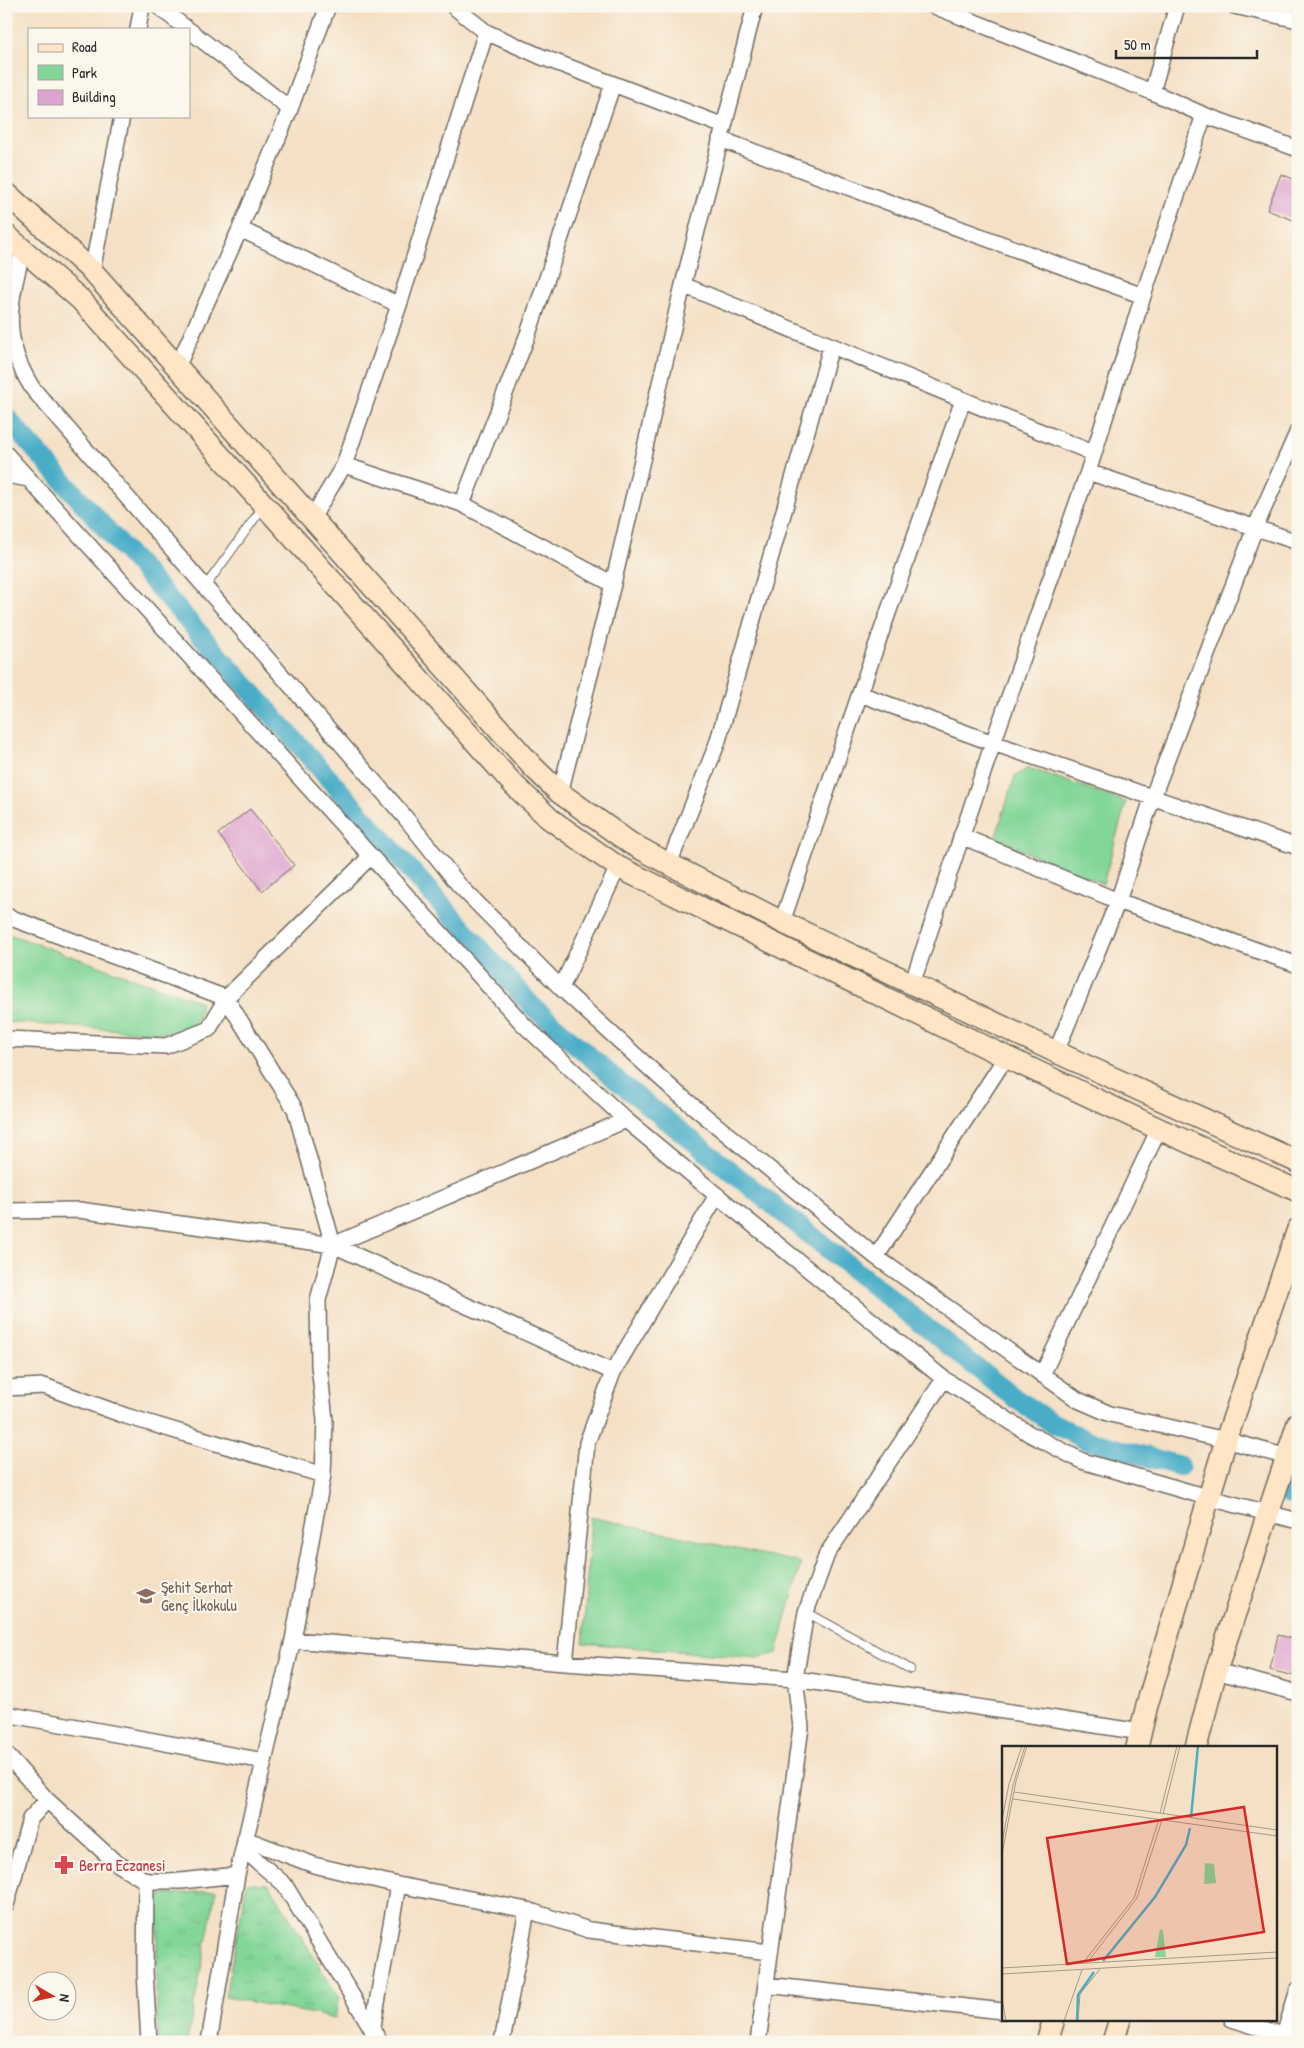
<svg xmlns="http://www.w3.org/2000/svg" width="1304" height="2048" font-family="'Patrick Hand',sans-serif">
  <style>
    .grass { fill: url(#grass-tufts); stroke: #568062 }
    .park { fill: #82d698; stroke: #568062 }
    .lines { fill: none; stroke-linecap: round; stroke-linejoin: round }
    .canal { stroke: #49adc8; stroke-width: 20 }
    .building { fill: #dea4d0 }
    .lane-casing { stroke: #716a61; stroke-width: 10 }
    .street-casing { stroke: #716a61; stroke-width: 18 }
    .secondary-casing { stroke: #716a61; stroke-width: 24 }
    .lane { stroke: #fff; stroke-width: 8 }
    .street { stroke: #fff; stroke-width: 15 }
    .secondary { stroke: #fde5c5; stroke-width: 21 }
    .labels { text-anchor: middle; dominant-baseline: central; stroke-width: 4; stroke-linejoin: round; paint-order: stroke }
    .education-label { font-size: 16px; fill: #785e54; stroke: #fbf7ec; text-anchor: start }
    .health-label { font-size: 16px; fill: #be3a42; stroke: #fbf7ec; text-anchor: start }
    .inset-river { fill: none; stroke: #49adc8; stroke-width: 2.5 }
    .inset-road { fill: none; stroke: #a49887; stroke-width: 1 }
    .view { fill: #d62828; fill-opacity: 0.15; stroke: #d62828; stroke-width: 2.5 }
    .inset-edge { fill: none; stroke: #2b2b2b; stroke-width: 2.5 }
  </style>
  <defs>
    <pattern id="grass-tufts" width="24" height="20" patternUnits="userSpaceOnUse" patternTransform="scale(1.25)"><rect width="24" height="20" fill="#82d698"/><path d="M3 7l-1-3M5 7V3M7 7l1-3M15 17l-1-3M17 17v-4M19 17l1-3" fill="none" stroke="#70b883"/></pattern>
  </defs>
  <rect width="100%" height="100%" fill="#fbf7ec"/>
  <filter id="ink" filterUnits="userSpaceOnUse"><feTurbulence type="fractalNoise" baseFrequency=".02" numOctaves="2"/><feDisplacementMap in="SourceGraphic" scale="10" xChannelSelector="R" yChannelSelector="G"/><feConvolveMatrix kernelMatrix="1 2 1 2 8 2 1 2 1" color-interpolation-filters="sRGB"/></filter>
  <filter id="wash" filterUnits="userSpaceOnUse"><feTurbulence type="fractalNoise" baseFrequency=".0096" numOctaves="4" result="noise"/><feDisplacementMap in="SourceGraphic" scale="20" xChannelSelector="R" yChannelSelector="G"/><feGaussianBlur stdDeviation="1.12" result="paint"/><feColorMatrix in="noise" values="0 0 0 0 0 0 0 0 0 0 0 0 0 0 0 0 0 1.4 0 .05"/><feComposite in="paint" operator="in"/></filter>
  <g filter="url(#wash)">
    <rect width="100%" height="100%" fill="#f4e0c5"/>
    <!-- grass -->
    <path class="grass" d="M 247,1883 L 269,1884 L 339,1998 L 335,2018 L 225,1997 Z
      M 216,1890 L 187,2042 L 158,2042 L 156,1989 L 158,1900 L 163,1895 Z"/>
    <!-- park -->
    <path class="park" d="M 1029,768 L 1126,802 L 1103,884 L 995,839 L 1015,776 Z
      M 6,933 L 201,1002 C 198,1023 197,1024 178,1034 L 6,1022 Z
      M 591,1517 L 801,1563 L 777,1653 L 758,1658 L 583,1643 Z"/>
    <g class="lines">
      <!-- canal -->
      <path class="canal" d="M 6,417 L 531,1005 L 620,1083 L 1016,1399 L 1049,1421 L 1086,1440 L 1180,1466
        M 1289,1495 L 1298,1497"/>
    </g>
    <g id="blocks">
      <!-- building -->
      <path class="building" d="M 1281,174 L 1298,181 L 1298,222 L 1267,210 Z
        M 250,809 L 294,865 L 262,891 L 218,834 Z
        M 1278,1635 L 1298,1640 L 1298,1677 L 1270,1670 Z"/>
    </g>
  </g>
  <g filter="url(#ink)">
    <use href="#blocks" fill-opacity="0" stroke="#716a61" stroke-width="1"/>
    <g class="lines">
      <!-- lane casing -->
      <g class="lane-casing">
        <path id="lane" d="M 205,587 L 263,507
          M 806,1612 L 910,1669"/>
      </g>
      <!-- street casing -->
      <g class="street-casing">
        <path id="street" d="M 158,6 L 187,29
          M 453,6 L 486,32 L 542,57 L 724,126
          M 934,6 L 1152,92 L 1204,115 L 1298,149
          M 1234,6 L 1298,20
          M 138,29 L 142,6
          M 189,30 L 290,109
          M 1152,92 L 1177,6
          M 720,139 L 920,214 L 1143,296
          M 240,229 L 399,305
          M 23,249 C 9,305 0,338 33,389 L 404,816 L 459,885 L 561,988 L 676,1092 L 876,1257 L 1078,1400 L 1110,1414 L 1226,1440 L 1298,1460
          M 92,271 L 122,116
          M 683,285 L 1093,453
          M 178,365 L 240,229 L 290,109 L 328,6
          M 6,454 L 524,1025 L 626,1120 L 725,1202 L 944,1379 L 1028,1433 L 1082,1461 L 1210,1498 L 1298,1521
          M 344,465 L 462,504 L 613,584
          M 1088,472 L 1298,542
          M 6,475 L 29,479
          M 462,504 L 528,334 L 613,84
          M 312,518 L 344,465 L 399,305 L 486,32
          M 860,694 L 993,743 L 1298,847
          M 560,793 L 613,584 L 683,285 L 755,6
          M 961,836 L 1118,901 L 1298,965
          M 669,864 L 717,744 L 831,347
          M 6,916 L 226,998 L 371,856
          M 782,922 L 871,661 L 963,400
          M 912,984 L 993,743 L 1088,472 L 1143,296 L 1204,115
          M 561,988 L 618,867
          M 6,1039 L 166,1046 L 209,1029 L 226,998 L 295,1109 L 333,1245 L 318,1300 L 319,1365 L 325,1420 L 323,1475 L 293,1640 L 237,1875 L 209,2042
          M 1056,1052 L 1118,901 L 1153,796 L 1255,528 L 1298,431
          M 6,1211 L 79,1210 L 333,1245 L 626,1120
          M 333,1245 L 613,1372
          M 876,1257 L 1006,1057
          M 1042,1375 L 1159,1129
          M 6,1388 L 44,1386 L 126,1416 L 323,1475
          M 293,1640 L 565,1663 L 795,1679 L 1141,1732
          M 565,1663 L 587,1443 L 613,1372 L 717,1195
          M 1216,1671 L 1298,1693
          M 6,1714 L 264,1761
          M 6,1754 L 47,1800 L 115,1862 L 146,1881 L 181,1881 L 237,1875
          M 245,1839 L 314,1865 L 398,1885 L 527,1910 L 589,1930 L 770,1952
          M 243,1849 L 284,1884 L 380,2042
          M 146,1881 L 145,1971 L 149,2042
          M 6,1905 L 30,1819 L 47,1800
          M 766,1985 L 1003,2011
          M 1232,2019 L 1298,2040
          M 372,2031 L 398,1885
          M 1284,2035 L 1298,1990
          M 502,2042 L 527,1910
          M 758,2042 L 801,1727 L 795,1679 L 806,1612 L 827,1554 L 944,1379"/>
      </g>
      <!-- secondary casing -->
      <g class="secondary-casing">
        <path id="secondary" d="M 6,193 L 92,271 L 533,767 L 560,793 L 630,843 L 669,864 L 782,922 L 1056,1052 L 1298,1162
          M 6,235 L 81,300 L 514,785 L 550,819 L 618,867 L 1006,1057 L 1159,1129 L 1298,1191
          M 1137,1747 L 1147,1705 L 1226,1440 L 1298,1229
          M 1196,1747 L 1216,1671 L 1298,1423
          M 1047,2042 L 1054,2019
          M 1113,2042 L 1120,2019"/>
      </g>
      <!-- lane -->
      <use href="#lane" class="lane"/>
      <!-- street -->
      <use href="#street" class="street"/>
      <!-- secondary -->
      <use href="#secondary" class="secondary"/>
    </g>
  </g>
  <!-- icons -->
  <defs>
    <g id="school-bare" transform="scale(1.5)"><path d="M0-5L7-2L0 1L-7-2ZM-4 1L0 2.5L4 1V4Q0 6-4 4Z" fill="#8d6e63" stroke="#fbf7ec" stroke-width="2.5" paint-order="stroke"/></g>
    <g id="pharmacy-bare" transform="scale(1.5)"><path d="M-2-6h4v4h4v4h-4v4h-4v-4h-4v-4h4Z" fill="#e0444e" stroke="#fbf7ec" stroke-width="2.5" paint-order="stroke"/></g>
  </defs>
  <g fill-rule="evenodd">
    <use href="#school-bare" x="146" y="1596"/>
    <use href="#pharmacy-bare" x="64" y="1865"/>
  </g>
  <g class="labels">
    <!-- education labels -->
    <g class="education-label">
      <text x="161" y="1587">Şehit Serhat<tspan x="161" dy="18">Genç İlkokulu</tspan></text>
    </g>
    <!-- health labels -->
    <g class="health-label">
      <text x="79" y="1865">Berra Eczanesi</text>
    </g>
  </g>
  <!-- overview -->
  <g transform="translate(1002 1746)">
    <rect width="275" height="275" fill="#f4e0c5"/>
    <path d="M 203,117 L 212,118 L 214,137 L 202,138 ZM 158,183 L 161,185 L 164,211 L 153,211 Z" fill="#82d698"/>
    <path class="inset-river" d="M 189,71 L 196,0M 101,215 L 153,151 L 184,99 L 188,82M 75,275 L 76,249 L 92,226"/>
    <path class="inset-road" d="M 12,46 L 275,84M 11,53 L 275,90M 158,67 L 175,0M 161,68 L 178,0M 0,74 L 7,38 L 20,0M 0,97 L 11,39 L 23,0M 0,108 L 14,35 L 25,0M 81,217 L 132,152 L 157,73M 85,217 L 135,152 L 160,74M 0,222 L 275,206M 0,228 L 275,212M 0,252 L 4,275M 62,275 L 80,224M 76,275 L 78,248 L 98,223"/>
    <path class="view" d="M 242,61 L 262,186 L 65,218 L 45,92 Z"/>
    <rect width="275" height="275" class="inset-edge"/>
  </g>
  <!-- margin -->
  <rect width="1304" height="2048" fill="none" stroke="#fbf7ec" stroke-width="25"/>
  <!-- legend -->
  <rect x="28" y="28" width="162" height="90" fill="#fbf7ec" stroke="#a8a59f"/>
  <rect x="38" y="44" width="25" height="8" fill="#fde5c5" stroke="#a8a59f"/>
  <text x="72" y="52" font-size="15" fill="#2b2b2b">Road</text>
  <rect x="38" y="65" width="25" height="15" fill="#82d698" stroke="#a8a59f"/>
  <text x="72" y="78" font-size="15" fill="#2b2b2b">Park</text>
  <rect x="38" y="90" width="25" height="15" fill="#dea4d0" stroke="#a8a59f"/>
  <text x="72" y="102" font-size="15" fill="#2b2b2b">Building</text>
  <!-- north arrow -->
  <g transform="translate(52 1996) rotate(99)"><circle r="24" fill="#fbf7ec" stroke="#a8a59f"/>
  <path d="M0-4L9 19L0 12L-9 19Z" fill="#c8321e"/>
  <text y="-8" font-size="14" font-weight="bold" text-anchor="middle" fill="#2b2b2b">N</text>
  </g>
  <!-- scale -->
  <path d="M1116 50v8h141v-8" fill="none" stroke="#2b2b2b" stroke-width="2.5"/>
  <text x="1124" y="50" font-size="15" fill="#2b2b2b" stroke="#fbf7ec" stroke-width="4" paint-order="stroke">50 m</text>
</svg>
